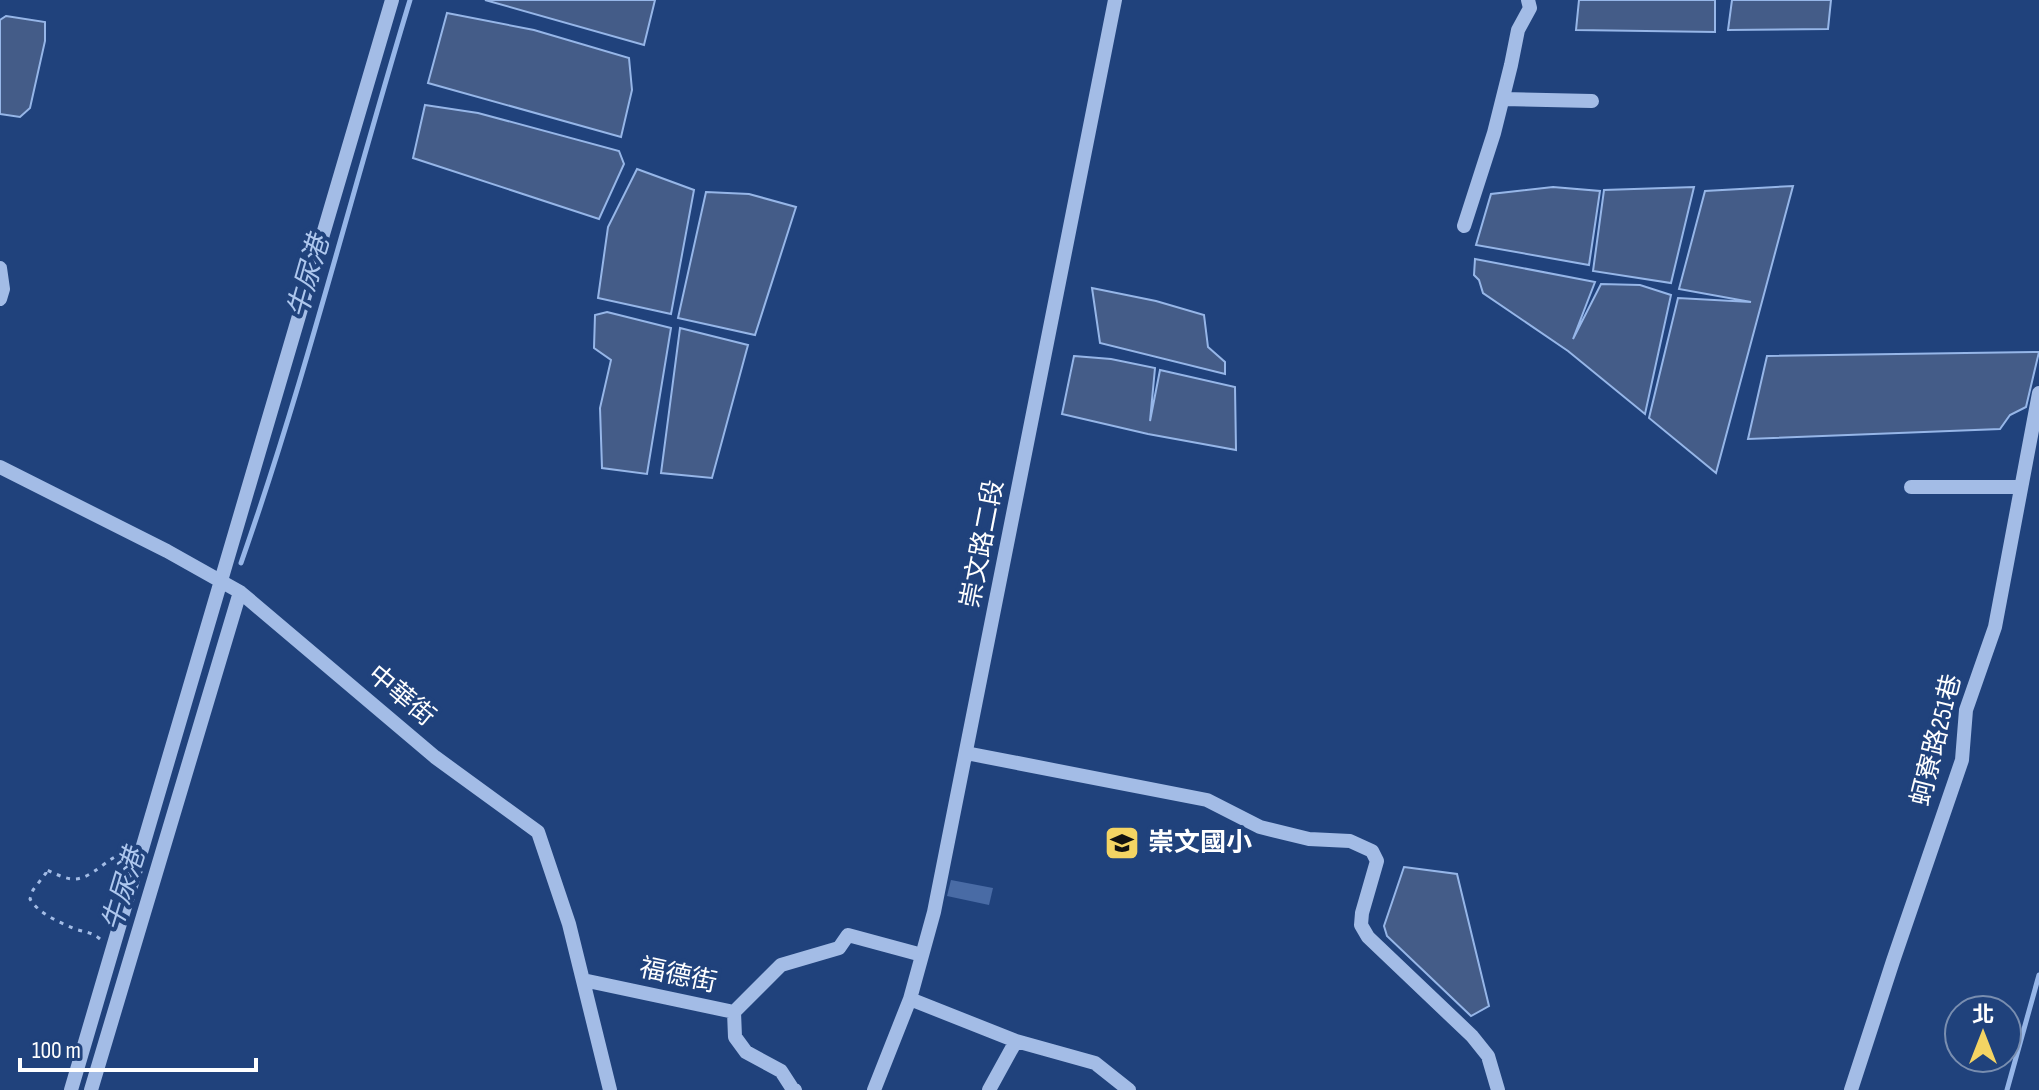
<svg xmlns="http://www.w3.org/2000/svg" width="2039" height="1090" font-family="'Sofia Sans Condensed','Noto Sans TC',sans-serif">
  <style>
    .water { fill: #445c88; stroke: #96b6e8; stroke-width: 2 }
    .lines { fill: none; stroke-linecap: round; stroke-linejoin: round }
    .stream { stroke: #96b6e8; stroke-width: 5 }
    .building { fill: #496ba5 }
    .path { stroke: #a3bce6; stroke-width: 3; stroke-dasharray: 4 6; stroke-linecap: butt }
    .minor { stroke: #a3bce6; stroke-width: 14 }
    .labels { text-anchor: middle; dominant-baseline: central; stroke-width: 8; stroke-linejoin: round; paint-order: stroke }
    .street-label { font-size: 26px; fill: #fff; stroke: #20427c }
    .poi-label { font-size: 26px; font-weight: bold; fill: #fff; stroke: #20427c; text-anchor: start }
    .water-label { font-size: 28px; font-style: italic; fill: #aec7ee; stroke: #20427c }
  </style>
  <rect width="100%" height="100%" fill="#20427c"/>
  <!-- water -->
  <path class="water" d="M 485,0 L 655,0 L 644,45 Z
    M 1579,0 L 1715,0 L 1715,32 L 1576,30 Z
    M 1732,0 L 1831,0 L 1828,29 L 1728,30 Z
    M 447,13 L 534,30 L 629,58 L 632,90 L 621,137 L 428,83 Z
    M 6,16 L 45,22 L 45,41 L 30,108 L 20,117 L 0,114 L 0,20 Z
    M 425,105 L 478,113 L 619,151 L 624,164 L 599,219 L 413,158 Z
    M 637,169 L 694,190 L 671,314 L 598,298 L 608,227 Z
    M 1793,186 L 1716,473 L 1649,418 L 1678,298 L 1751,302 L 1679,289 L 1705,191 Z
    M 1553,187 L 1600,191 L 1589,265 L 1476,245 L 1491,194 Z
    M 1694,187 L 1671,283 L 1593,271 L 1604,190 Z
    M 706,192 L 749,194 L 796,207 L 755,335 L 678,318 Z
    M 1475,259 L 1595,282 L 1573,339 L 1601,284 L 1640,285 L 1671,295 L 1645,414 L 1568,351 L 1483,293 L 1479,280 L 1474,275 Z
    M 1092,288 L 1156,301 L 1204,315 L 1208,347 L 1225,362 L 1225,374 L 1100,343 Z
    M 607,312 L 671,328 L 647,474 L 602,468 L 600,408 L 611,360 L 594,348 L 595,315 Z
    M 680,328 L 748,345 L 712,478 L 661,473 Z
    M 2039,352 L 2026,407 L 2010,415 L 2000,429 L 1748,439 L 1767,356 Z
    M 1074,356 L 1111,359 L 1155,368 L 1150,421 L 1160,370 L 1235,387 L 1236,450 L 1148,434 L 1062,414 Z
    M 1404,867 L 1457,874 L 1489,1006 L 1471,1016 L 1387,936 L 1384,926 Z"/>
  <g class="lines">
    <!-- stream -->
    <path class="stream" d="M 241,563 C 306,378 353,187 410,0
      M 2007,1090 L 2039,975"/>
  </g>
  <!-- building -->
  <path class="building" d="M 951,880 L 993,888 L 989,905 L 947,896 Z"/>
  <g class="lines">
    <!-- path -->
    <path class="path" d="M 100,939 C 92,932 84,932 75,929 C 59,922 39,914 30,899 L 33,890 L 46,873 L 45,869 C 72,882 78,884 103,865 C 110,860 116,855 125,853"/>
    <!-- minor -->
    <path class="minor" d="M 1503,99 L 1592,101
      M 1464,226 L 1494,133 L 1511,65 L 1518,30 L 1530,8 L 1528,0
      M 0,268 L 3,289 L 0,299
      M 0,467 L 167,551 L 240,592 L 435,757 L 538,832 L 569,924 L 610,1090
      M 1911,487 L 2021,487
      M 966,753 L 1207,800 L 1260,827 L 1309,839 L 1350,841 L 1372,851 L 1377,861 L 1362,913 L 1361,925 L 1368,937 L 1472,1036 L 1488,1056 L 1498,1090
      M 583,980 L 734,1012 L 781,965 L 839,948 L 848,935 L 922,955
      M 910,999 L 1016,1041 L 1095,1063 L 1129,1090
      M 734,1012 L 735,1037 L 746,1052 L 781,1071 L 792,1088 L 795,1090
      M 71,1090 L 392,0
      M 91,1090 L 240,592
      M 874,1090 L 910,999 L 934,912 L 1115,0
      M 989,1090 L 1016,1041
      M 1851,1090 L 1893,961 L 1962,760 L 1966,710 L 1995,627 L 2039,393"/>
  </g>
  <!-- icons -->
  <defs>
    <g id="school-square" transform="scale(1.8)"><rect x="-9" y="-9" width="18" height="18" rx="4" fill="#f4d463" stroke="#20427c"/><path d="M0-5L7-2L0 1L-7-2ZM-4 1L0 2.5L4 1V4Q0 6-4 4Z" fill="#111"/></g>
  </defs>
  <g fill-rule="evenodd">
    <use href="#school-square" x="1122" y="843"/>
  </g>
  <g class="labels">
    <!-- street labels -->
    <g class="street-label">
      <text transform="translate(983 544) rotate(-79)">崇文路二段</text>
      <text transform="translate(401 696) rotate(40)">中華街</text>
      <text transform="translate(1937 740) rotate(-76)">蚵寮路251巷</text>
      <text transform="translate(678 976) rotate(12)">福德街</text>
    </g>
    <!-- poi labels -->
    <g class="poi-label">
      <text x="1148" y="843">崇文國小</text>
    </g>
    <!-- water labels -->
    <g class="water-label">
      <text transform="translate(309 277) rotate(-74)">牛尿港</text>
      <text transform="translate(124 890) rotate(-73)">牛尿港</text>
    </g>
  </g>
  <!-- north arrow -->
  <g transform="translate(1983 1034)"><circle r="38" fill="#20427c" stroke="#798eb0" stroke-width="2"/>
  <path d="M0-6L14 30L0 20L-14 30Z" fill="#f4d463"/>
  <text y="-12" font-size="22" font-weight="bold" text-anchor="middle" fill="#ffffff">北</text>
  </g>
  <!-- scale -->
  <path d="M20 1058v12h236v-12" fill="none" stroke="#ffffff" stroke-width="4"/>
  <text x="32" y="1058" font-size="24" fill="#ffffff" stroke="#20427c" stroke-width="6" paint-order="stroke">100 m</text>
</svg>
